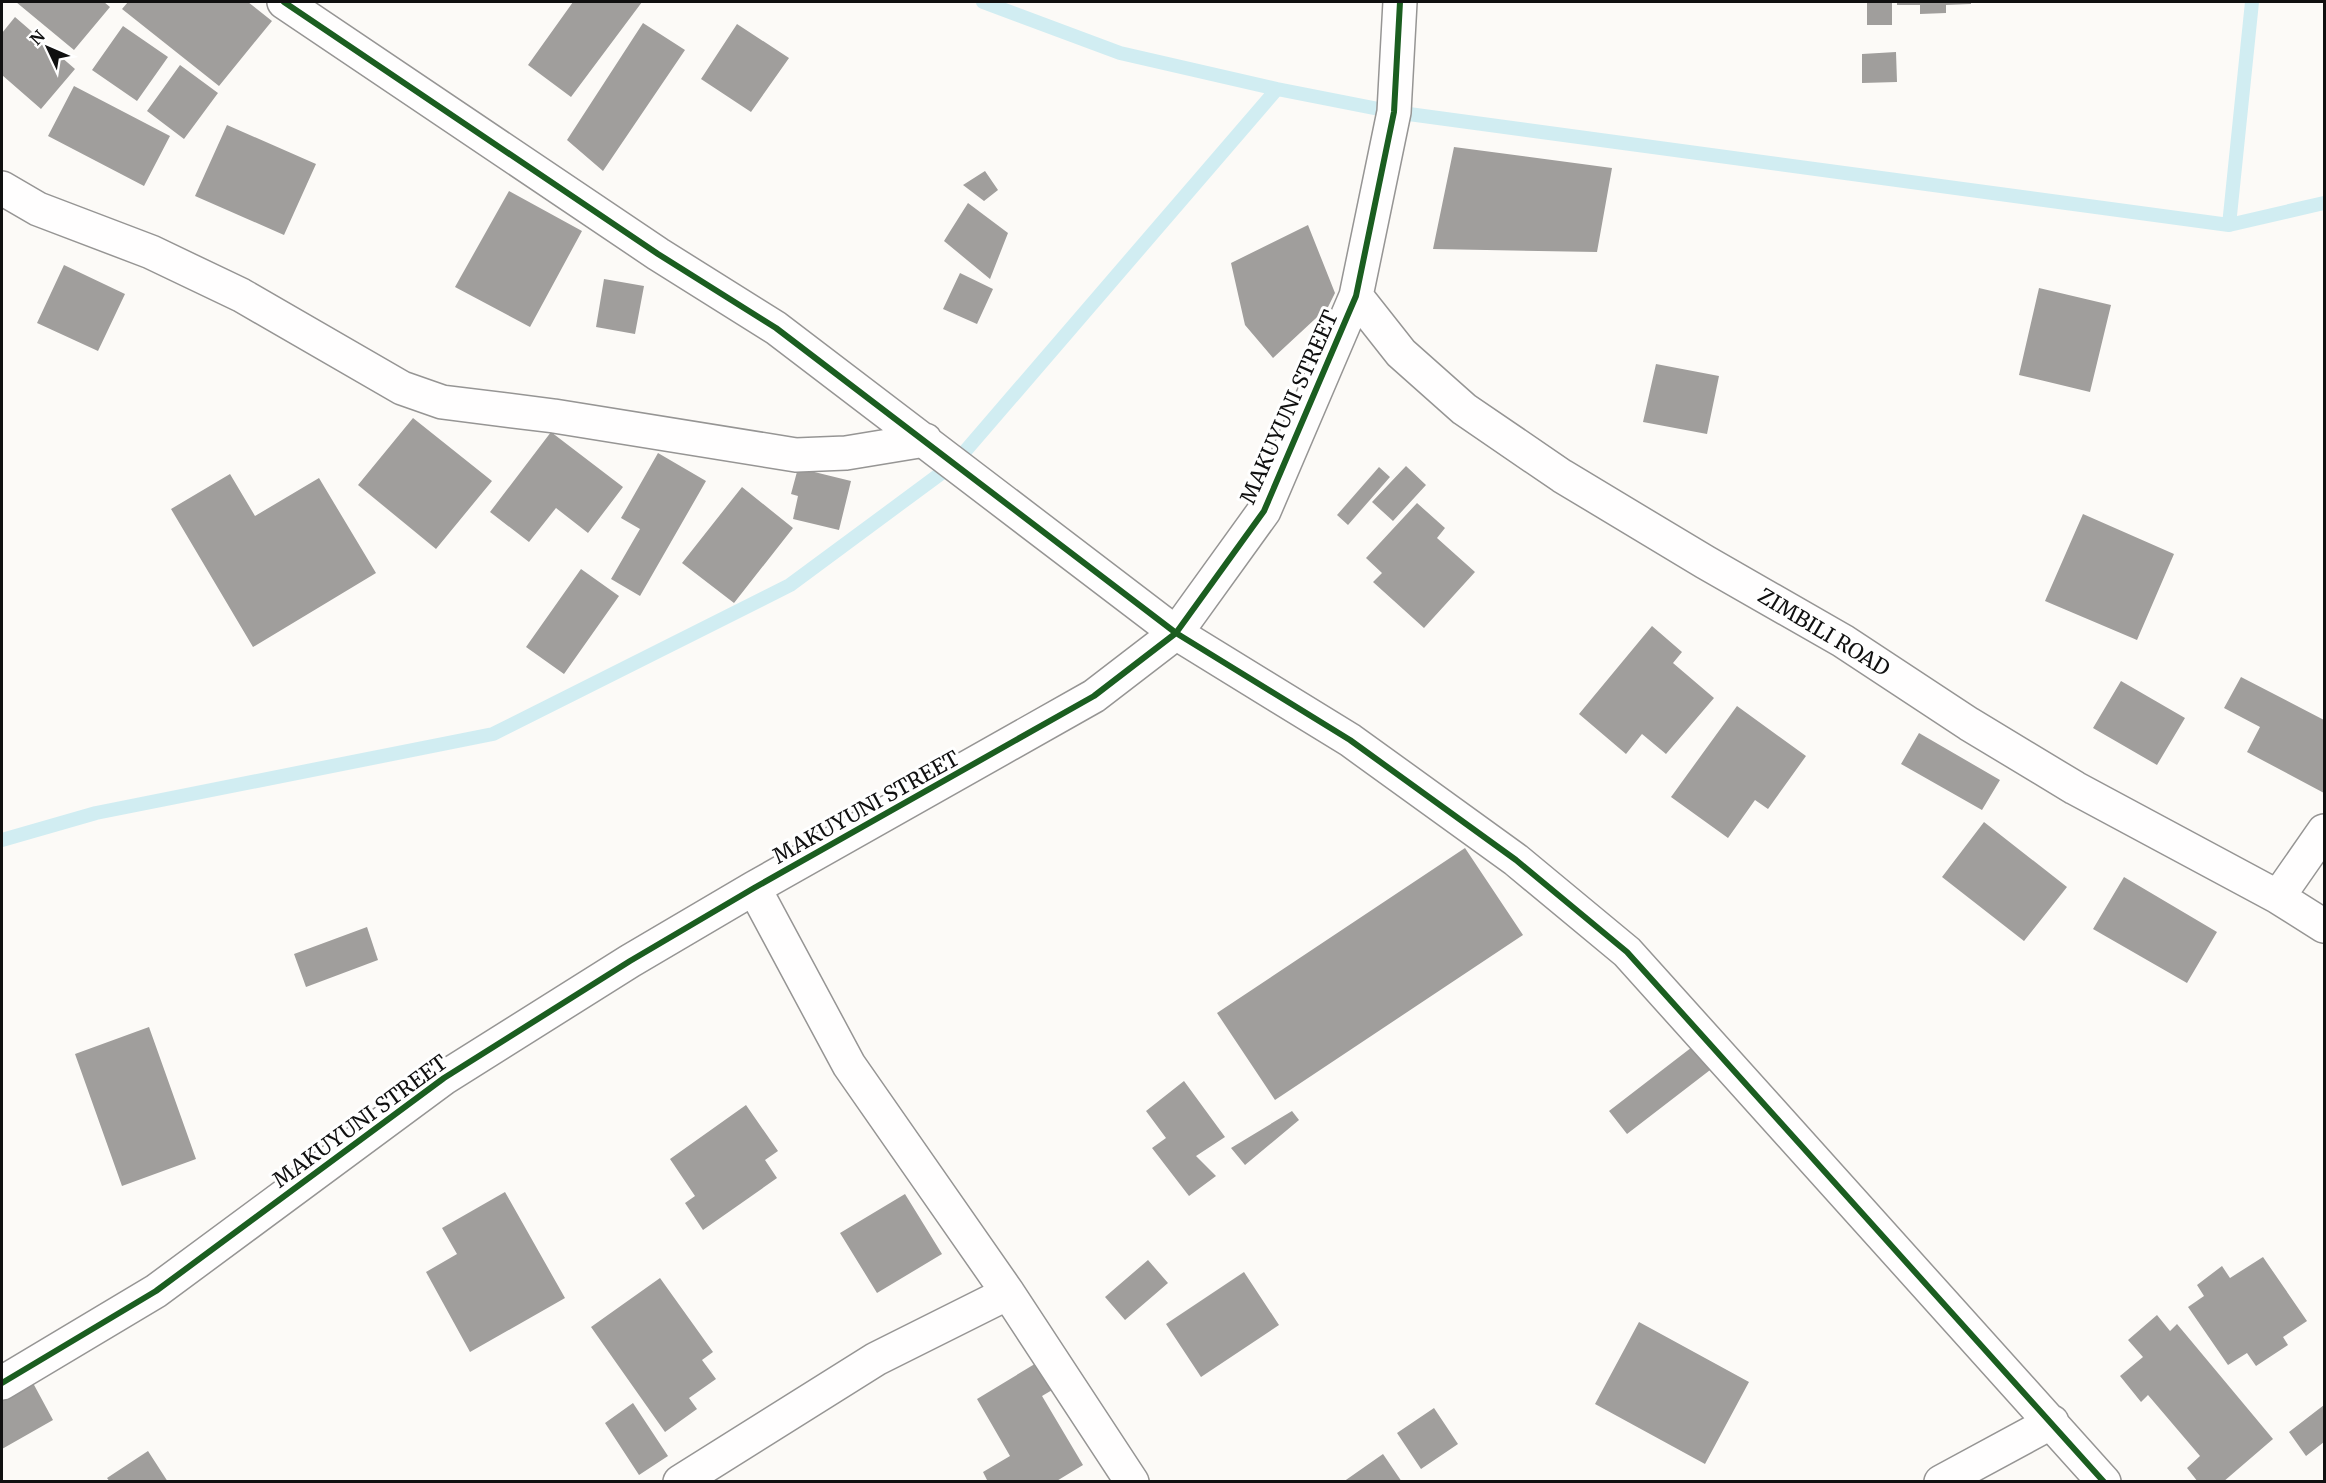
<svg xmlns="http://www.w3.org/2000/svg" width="2326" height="1483" font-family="Merriweather,serif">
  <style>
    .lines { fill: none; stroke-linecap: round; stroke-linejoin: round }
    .stream { stroke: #d1edf2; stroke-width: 14 }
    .building { fill: #a09e9c }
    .minor-casing { stroke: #969594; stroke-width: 36 }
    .minor { stroke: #fffefe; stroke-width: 33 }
    .cycleway-casing { stroke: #fff; stroke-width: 10 }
    .cycleway { stroke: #1b5e20; stroke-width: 6 }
    .labels { text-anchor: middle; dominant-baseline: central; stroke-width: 6; stroke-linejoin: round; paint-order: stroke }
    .street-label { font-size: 21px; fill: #101010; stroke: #fff }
  </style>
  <rect width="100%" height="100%" fill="#fcfaf7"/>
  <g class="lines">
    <!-- stream -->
    <path class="stream" d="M 983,2 L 1120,53 L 1277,89 L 1394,112 L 2229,225 L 2324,203
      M 2229,225 L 2252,2
      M 2,840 L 96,813 L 493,734 L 790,585 L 955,463 L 1277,89"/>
  </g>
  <!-- building -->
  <path class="building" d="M 16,2 L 104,2 L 110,7 L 74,50 Z
    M 128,2 L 248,2 L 272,21 L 219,86 L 122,9 Z
    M 573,2 L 642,2 L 571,97 L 528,65 Z
    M 1867,2 L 1892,2 L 1892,25 L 1867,25 Z
    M 1897,2 L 1971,2 L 1971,4 L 1946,5 L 1946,13 L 1920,14 L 1920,5 L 1897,5 Z
    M 15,17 L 75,69 L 41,109 L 2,75 L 2,33 Z
    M 643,23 L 685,50 L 603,171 L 567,140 Z
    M 737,24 L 789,58 L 751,112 L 701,79 Z
    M 123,26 L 168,57 L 137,101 L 92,70 Z
    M 1896,52 L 1897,82 L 1862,83 L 1862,54 Z
    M 180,65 L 218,93 L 184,139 L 147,111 Z
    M 74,86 L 170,136 L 144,186 L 48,136 Z
    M 227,125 L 316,164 L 284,235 L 195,196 Z
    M 1454,147 L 1612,168 L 1597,252 L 1433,249 Z
    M 985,171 L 998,190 L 984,201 L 963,185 Z
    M 509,191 L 582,231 L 530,327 L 455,287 Z
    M 968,203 L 1008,233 L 990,279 L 944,241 Z
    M 1308,225 L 1335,293 L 1328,307 L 1273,358 L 1245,325 L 1231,263 Z
    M 64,265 L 125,294 L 98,351 L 37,323 Z
    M 960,273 L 993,289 L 977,324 L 943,309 Z
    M 604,279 L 644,286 L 635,334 L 596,327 Z
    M 2039,288 L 2111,305 L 2090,392 L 2019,375 Z
    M 1656,364 L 1719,376 L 1707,434 L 1643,422 Z
    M 413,418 L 492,481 L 436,549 L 358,485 Z
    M 551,432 L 623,487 L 588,533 L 556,508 L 529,542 L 490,512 Z
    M 658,453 L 706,481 L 640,596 L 611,579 L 640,529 L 621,518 Z
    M 1406,466 L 1426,485 L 1393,521 L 1372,502 Z
    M 1379,467 L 1390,477 L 1348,525 L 1337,515 Z
    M 798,468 L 851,481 L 839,530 L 793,519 L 798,496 L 791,494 Z
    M 230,474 L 255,516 L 319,478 L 376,573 L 253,647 L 171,509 Z
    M 742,487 L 793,528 L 734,603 L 682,563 Z
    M 1417,503 L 1445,528 L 1437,538 L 1475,572 L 1424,628 L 1373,582 L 1382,573 L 1366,558 Z
    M 2083,514 L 2174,554 L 2137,640 L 2045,601 Z
    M 581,569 L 619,596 L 564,674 L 526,647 Z
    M 1652,626 L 1682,652 L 1673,663 L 1714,698 L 1666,754 L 1642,734 L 1626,754 L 1579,714 Z
    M 2241,677 L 2324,720 L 2324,793 L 2247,752 L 2260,727 L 2224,708 Z
    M 2121,681 L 2185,718 L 2157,765 L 2093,728 Z
    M 1737,706 L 1806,756 L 1768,809 L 1755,800 L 1728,838 L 1671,797 Z
    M 1919,733 L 2000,780 L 1982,810 L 1901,764 Z
    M 1984,822 L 2067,887 L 2024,941 L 1942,877 Z
    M 1465,848 L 1523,935 L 1275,1100 L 1217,1013 Z
    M 2124,877 L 2217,932 L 2187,983 L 2093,929 Z
    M 367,927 L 378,960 L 306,987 L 294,954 Z
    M 149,1027 L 196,1159 L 122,1186 L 75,1054 Z
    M 1696,1044 L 1714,1067 L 1627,1134 L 1609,1111 Z
    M 1184,1081 L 1225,1137 L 1196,1156 L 1216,1176 L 1189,1196 L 1152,1148 L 1166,1138 L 1146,1111 Z
    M 746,1105 L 778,1151 L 765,1160 L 777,1178 L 703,1230 L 685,1203 L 695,1196 L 670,1159 Z
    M 1292,1111 L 1299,1120 L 1245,1165 L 1231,1148 Z
    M 505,1192 L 565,1298 L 470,1352 L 426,1272 L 457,1254 L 442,1228 Z
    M 905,1194 L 942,1254 L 877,1293 L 840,1233 Z
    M 2263,1257 L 2307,1321 L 2283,1337 L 2288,1345 L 2256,1366 L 2247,1353 L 2228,1365 L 2188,1307 L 2204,1296 L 2197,1285 L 2222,1266 L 2230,1278 Z
    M 1148,1260 L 1168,1283 L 1125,1320 L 1105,1297 Z
    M 1244,1272 L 1279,1325 L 1201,1377 L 1166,1324 Z
    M 660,1278 L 713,1352 L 702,1360 L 716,1379 L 689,1398 L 697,1409 L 665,1432 L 591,1327 Z
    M 2157,1315 L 2170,1331 L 2177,1324 L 2273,1439 L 2223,1482 L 2198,1482 L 2187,1468 L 2200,1456 L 2148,1395 L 2141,1402 L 2120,1376 L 2143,1357 L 2128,1340 Z
    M 1639,1322 L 1749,1382 L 1705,1464 L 1595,1404 Z
    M 1043,1359 L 1059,1386 L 1042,1396 L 1083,1465 L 1055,1482 L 988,1482 L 983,1472 L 1010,1456 L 977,1399 Z
    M 33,1383 L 53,1420 L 2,1449 L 2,1400 Z
    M 633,1403 L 668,1456 L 639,1475 L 605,1423 Z
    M 2324,1405 L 2324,1442 L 2306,1456 L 2289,1432 Z
    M 1434,1408 L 1458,1444 L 1421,1469 L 1397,1433 Z
    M 148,1451 L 168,1482 L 110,1482 L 107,1478 Z
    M 1383,1454 L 1402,1482 L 1343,1482 Z"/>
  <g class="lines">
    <!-- minor casing -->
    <g class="minor-casing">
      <path id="minor" d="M 284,2 L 658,254 L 776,328 L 1176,633 L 1350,740 L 1516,860 L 1627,952 L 2104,1482
        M 2,188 L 38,209 L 151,252 L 241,295 L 402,388 L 442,402 L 554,416 L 796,455 L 846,453 L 925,440
        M 1356,296 L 1401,353 L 1464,409 L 1562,476 L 1705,562 L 1843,641 L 1969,724 L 2075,788 L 2278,897 L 2324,926
        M 754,888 L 849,1065 L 1008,1293 L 1132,1482
        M 2278,897 L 2324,831
        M 2,1383 L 156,1291 L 444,1078 L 630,961 L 754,888 L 1094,696 L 1176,633 L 1264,511 L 1356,296 L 1394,112 L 1400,2
        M 680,1482 L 876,1359 L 1008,1293
        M 1941,1482 L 2052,1422"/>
    </g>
    <!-- minor -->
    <use href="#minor" class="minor"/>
    <!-- cycleway casing -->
    <g class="cycleway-casing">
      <path id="cycleway" d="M 284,2 L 658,254 L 776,328 L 1176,633 L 1350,740 L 1516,860 L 1627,952 L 2104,1482
        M 2,1383 L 156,1291 L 444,1078 L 630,961 L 754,888 L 1094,696 L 1176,633 L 1264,511 L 1356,296 L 1394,112 L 1400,2"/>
    </g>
    <!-- cycleway -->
    <use href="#cycleway" class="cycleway"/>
  </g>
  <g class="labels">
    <!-- street labels -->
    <g class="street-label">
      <text transform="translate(1289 407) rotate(-66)">MAKUYUNI STREET</text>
      <text transform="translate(1824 632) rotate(31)">ZIMBILI ROAD</text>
      <text transform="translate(866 807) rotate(-29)">MAKUYUNI STREET</text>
      <text transform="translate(360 1121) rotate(-36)">MAKUYUNI STREET</text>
    </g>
  </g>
  <!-- border -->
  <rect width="2326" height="1483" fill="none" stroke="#101010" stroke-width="6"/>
  <!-- north arrow -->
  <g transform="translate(48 48) rotate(314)" stroke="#ffffff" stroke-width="4.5" paint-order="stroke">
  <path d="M0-4.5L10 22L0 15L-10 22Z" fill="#101010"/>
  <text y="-9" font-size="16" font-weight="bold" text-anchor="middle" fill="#101010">N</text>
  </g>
</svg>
